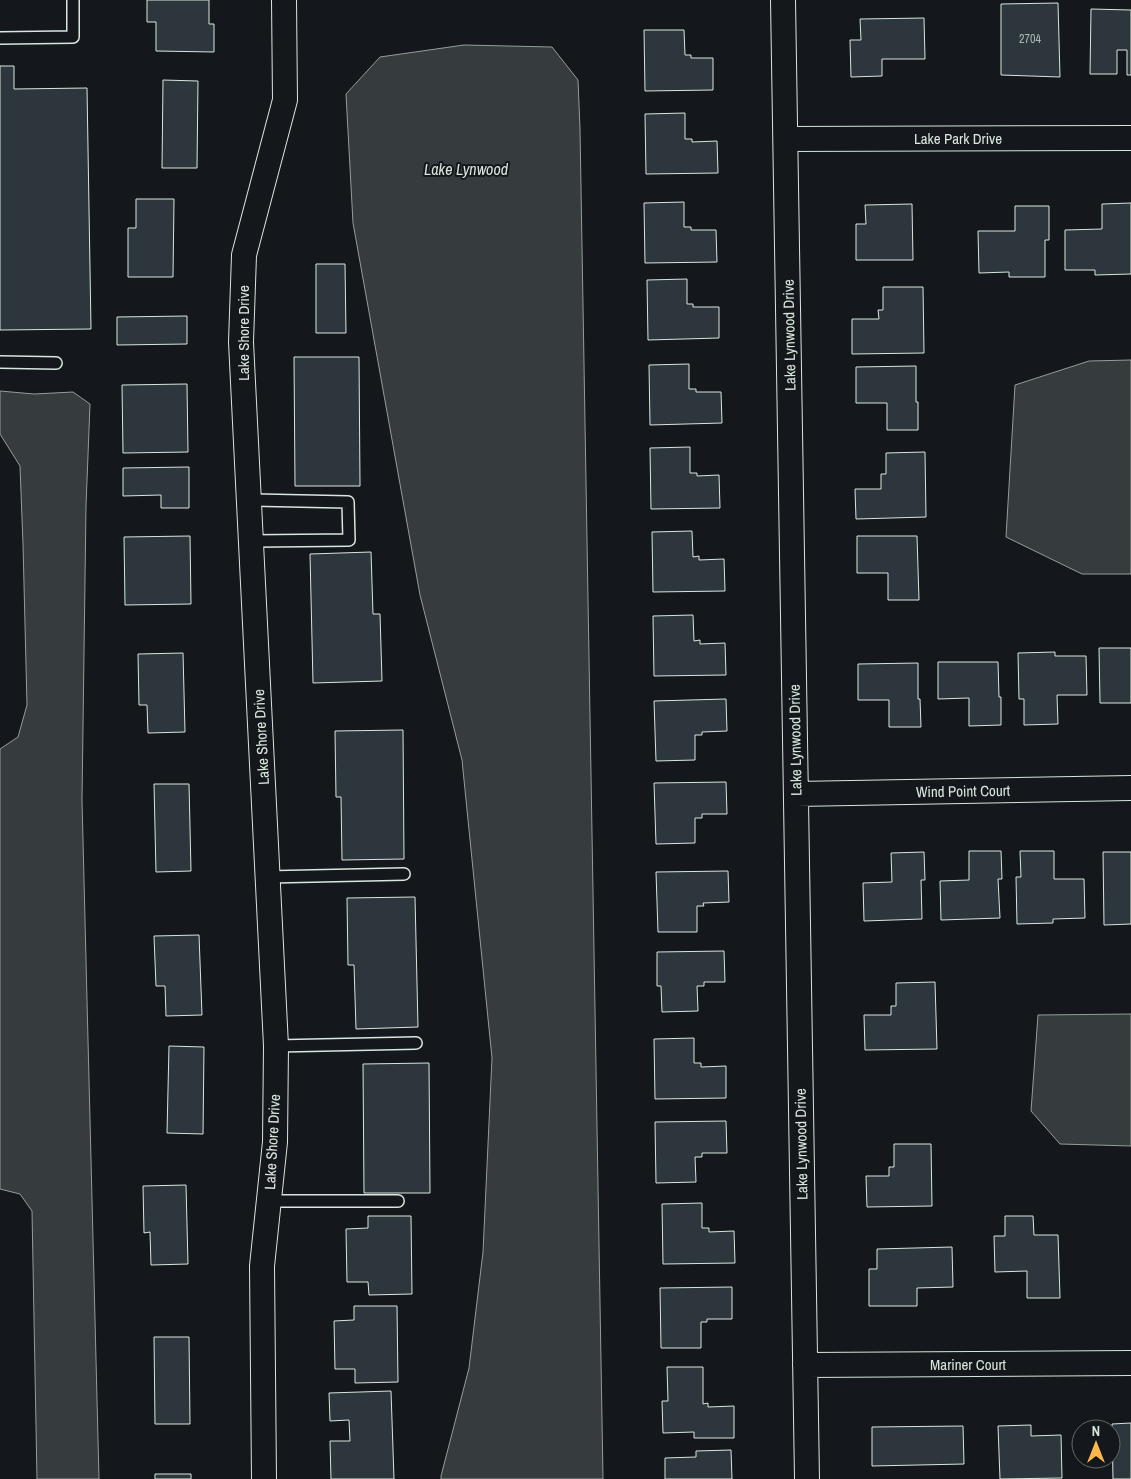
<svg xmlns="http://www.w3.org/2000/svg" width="1131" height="1479" font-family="'Archivo Narrow',sans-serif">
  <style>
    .water { fill: #363b3e; stroke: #939e99 }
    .building { fill: #2c363c; stroke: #d8e6dc }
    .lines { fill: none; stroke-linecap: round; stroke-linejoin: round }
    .lane-casing { stroke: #d8e6dc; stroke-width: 14 }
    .street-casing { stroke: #d8e6dc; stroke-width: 26 }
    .lane { stroke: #14181c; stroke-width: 11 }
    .street { stroke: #14181c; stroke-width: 24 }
    .labels { text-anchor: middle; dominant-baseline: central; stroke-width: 4; stroke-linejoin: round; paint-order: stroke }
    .number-label { font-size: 12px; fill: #adbab4 }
    .street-label { font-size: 15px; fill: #d8e6dc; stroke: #14181c }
    .water-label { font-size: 16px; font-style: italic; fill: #d8e6dc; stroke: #14181c }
  </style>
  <rect width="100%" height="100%" fill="#14181c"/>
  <!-- water -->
  <path class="water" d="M 464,45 L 552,47 L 578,80 L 580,129 L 603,1479 L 441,1479 L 441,1476 L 469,1368 L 483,1252 L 492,1058 L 462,760 L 420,595 L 353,223 L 346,94 L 380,57 Z
    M 1131,360 L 1131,574 L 1082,574 L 1006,537 L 1015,385 L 1089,361 Z
    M 0,391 L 34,394 L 73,392 L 90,404 L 86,506 L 82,800 L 99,1479 L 37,1479 L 32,1211 L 20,1194 L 0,1189 L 0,749 L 18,737 L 27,705 L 23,544 L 20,466 L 0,434 Z
    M 1131,1014 L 1131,1146 L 1060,1144 L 1031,1111 L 1038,1015 Z"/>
  <!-- building -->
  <path class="building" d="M 147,0 L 209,0 L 209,24 L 214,24 L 214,52 L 156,51 L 156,22 L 147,22 Z
    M 1058,3 L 1060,77 L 1001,75 L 1001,4 Z
    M 1091,9 L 1131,10 L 1131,75 L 1127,75 L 1127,50 L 1117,50 L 1117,74 L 1090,74 Z
    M 924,18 L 925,59 L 882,59 L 882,76 L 851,77 L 850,40 L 861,40 L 860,19 Z
    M 644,30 L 684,30 L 685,55 L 691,55 L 691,58 L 713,58 L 713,90 L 645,91 Z
    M 0,66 L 14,66 L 14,89 L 87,88 L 91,329 L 0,330 Z
    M 163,80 L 198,81 L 197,168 L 162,168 Z
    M 685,113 L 685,139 L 692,139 L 692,142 L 717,141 L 718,173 L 646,174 L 645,114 Z
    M 136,199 L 174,199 L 173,277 L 128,277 L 128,228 L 136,228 Z
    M 684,202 L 684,227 L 691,227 L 691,230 L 716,230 L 717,262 L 645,263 L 644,203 Z
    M 1131,203 L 1131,274 L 1095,275 L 1095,270 L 1065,270 L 1065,230 L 1102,229 L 1102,204 Z
    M 912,204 L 913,260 L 856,260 L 856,224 L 866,224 L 865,205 Z
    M 1015,206 L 1049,206 L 1049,240 L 1045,240 L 1045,277 L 1009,277 L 1009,272 L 979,273 L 978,231 L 1015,231 Z
    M 316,264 L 345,264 L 346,333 L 316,333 Z
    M 687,279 L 687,304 L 693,304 L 693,307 L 719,307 L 719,338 L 648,340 L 647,280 Z
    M 883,287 L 923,287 L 924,353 L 852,354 L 852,319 L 879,319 L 878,310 L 883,310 Z
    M 187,316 L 187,344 L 117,345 L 117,317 Z
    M 294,357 L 359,357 L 360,486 L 295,486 Z
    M 689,364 L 689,389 L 696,389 L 696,392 L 721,392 L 722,423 L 650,425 L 649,365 Z
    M 916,366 L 916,402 L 918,402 L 918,430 L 887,430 L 887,403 L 856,403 L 856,367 Z
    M 187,384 L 188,452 L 123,453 L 122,385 Z
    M 690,447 L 690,473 L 697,473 L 697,476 L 719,475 L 720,508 L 651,509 L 650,448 Z
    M 925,452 L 926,517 L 856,519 L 855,489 L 881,489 L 881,474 L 886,474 L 886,453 Z
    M 189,467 L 189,508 L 161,508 L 161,495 L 123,496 L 123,468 Z
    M 692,531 L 693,557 L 699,556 L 699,560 L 724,559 L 725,591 L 653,592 L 652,532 Z
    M 190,536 L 191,604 L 125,605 L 124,537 Z
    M 857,536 L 917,536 L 919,600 L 888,600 L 888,573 L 857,573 Z
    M 371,552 L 373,614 L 380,614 L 382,681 L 313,683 L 310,554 Z
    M 693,615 L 694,641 L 700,640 L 700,644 L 725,643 L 726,675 L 654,676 L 653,616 Z
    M 1099,648 L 1131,648 L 1131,703 L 1100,703 Z
    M 1055,652 L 1055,656 L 1086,656 L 1087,695 L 1057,695 L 1058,724 L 1024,725 L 1024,699 L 1019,699 L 1018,653 Z
    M 183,653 L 185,732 L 148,733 L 147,705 L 139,705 L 138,654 Z
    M 938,662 L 998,662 L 999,697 L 1001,697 L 1001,725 L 969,726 L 969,698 L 938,699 Z
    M 918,663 L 918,699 L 920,699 L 921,727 L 889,727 L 889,700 L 858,700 L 858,664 Z
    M 726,699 L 727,731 L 702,732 L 702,735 L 695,735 L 695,760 L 656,761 L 654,701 Z
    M 403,730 L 404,859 L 342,860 L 341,797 L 336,797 L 335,731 Z
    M 726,782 L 727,814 L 702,814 L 702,818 L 695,818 L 695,843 L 656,844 L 654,783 Z
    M 154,784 L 189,784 L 191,871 L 156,872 Z
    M 969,851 L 1001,851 L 1002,879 L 998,879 L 1000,918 L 941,920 L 940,881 L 969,880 Z
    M 1020,851 L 1054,851 L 1054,879 L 1084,879 L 1085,918 L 1053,919 L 1053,923 L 1017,924 L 1016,877 L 1021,877 Z
    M 924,852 L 925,880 L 921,880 L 922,919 L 864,921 L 863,883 L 892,882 L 891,853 Z
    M 1103,852 L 1131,852 L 1131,924 L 1104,925 Z
    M 728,871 L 729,902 L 703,903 L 704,906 L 697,906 L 697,932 L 658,932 L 656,872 Z
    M 415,897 L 418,1027 L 356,1029 L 354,965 L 348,965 L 347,898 Z
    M 199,935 L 202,1015 L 166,1016 L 165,986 L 156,986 L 154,936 Z
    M 724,951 L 725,982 L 704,982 L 704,986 L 697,986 L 698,1011 L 662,1012 L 661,986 L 657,986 L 657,952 Z
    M 935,982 L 937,1049 L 865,1050 L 864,1015 L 891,1015 L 891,1006 L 896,1006 L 896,983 Z
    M 694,1038 L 694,1063 L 701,1063 L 701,1067 L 726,1066 L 726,1098 L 655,1099 L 654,1039 Z
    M 169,1046 L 204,1047 L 203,1134 L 167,1133 Z
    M 429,1063 L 430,1193 L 364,1193 L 363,1064 Z
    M 726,1121 L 727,1153 L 702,1153 L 702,1157 L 695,1157 L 696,1182 L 656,1183 L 655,1122 Z
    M 894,1144 L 931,1144 L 932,1206 L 867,1207 L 866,1176 L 889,1176 L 889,1167 L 894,1167 Z
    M 186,1185 L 188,1264 L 151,1265 L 150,1232 L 144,1233 L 143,1186 Z
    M 702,1203 L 702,1228 L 709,1228 L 709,1232 L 734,1231 L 735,1263 L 663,1264 L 662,1204 Z
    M 368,1216 L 411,1216 L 412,1294 L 369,1295 L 368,1282 L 347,1282 L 346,1229 L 368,1228 Z
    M 1005,1216 L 1033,1216 L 1034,1235 L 1058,1235 L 1060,1298 L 1027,1298 L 1027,1271 L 995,1272 L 994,1236 L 1005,1236 Z
    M 952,1247 L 953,1287 L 917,1288 L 917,1306 L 869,1306 L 869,1269 L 877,1269 L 877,1249 Z
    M 732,1287 L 732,1319 L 707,1319 L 707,1322 L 701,1322 L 701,1348 L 661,1348 L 660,1288 Z
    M 354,1306 L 397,1306 L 398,1382 L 355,1383 L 355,1369 L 335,1369 L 334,1321 L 354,1320 Z
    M 154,1337 L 189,1337 L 190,1424 L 155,1424 Z
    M 667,1367 L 703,1367 L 703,1404 L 708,1403 L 708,1407 L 734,1406 L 734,1438 L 694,1438 L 694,1432 L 663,1433 L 662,1401 L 668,1401 Z
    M 391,1391 L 394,1479 L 331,1479 L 330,1441 L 350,1441 L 349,1420 L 330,1421 L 329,1393 Z
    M 1131,1423 L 1131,1479 L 1113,1479 L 1112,1424 Z
    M 1031,1425 L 1031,1436 L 1061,1435 L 1062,1478 L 1000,1479 L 998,1426 Z
    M 963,1426 L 964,1464 L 872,1466 L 872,1427 Z
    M 731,1450 L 732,1479 L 665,1479 L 665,1458 L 696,1457 L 696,1451 Z
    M 155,1474 L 191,1474 L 191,1479 L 155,1479 Z"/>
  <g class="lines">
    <!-- lane casing -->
    <g class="lane-casing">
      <path id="lane" d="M 0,38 L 73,37 L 73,0
        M 0,362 L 56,363
        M 249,500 L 348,502 L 349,540 L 251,541
        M 267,877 L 404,874
        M 276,1046 L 416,1043
        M 268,1201 L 398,1201"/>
    </g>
    <!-- street casing -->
    <g class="street-casing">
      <path id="street" d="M 783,0 L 807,1479
        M 786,139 L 1131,138
        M 796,794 L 1131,788
        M 805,1365 L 1131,1363
        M 264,1479 L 262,1266 L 275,1142 L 276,1046 L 241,342 L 244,255 L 285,100 L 284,0"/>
    </g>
    <!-- lane -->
    <use href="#lane" class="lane"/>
    <!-- street -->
    <use href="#street" class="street"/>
  </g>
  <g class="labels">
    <!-- number labels -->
    <g class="number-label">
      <text x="1030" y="39">2704</text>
    </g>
    <!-- street labels -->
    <g class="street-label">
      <text x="958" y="138">Lake Park Drive</text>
      <text transform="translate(243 333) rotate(-90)">Lake Shore Drive</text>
      <text transform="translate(789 335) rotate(-91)">Lake Lynwood Drive</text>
      <text transform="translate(261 737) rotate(-93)">Lake Shore Drive</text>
      <text transform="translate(795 740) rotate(-91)">Lake Lynwood Drive</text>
      <text transform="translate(963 791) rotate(-1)">Wind Point Court</text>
      <text transform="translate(272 1142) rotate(-87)">Lake Shore Drive</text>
      <text transform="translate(801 1144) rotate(-91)">Lake Lynwood Drive</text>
      <text x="968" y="1364">Mariner Court</text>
    </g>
    <!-- water labels -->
    <g class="water-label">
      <text x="466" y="169">Lake Lynwood</text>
    </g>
  </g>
  <!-- north arrow -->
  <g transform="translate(1096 1444)"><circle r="24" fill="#14181c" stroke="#626a69"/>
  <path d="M0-4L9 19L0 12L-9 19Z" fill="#ffb74d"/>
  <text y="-8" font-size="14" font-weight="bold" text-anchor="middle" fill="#d8e6dc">N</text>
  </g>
</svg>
